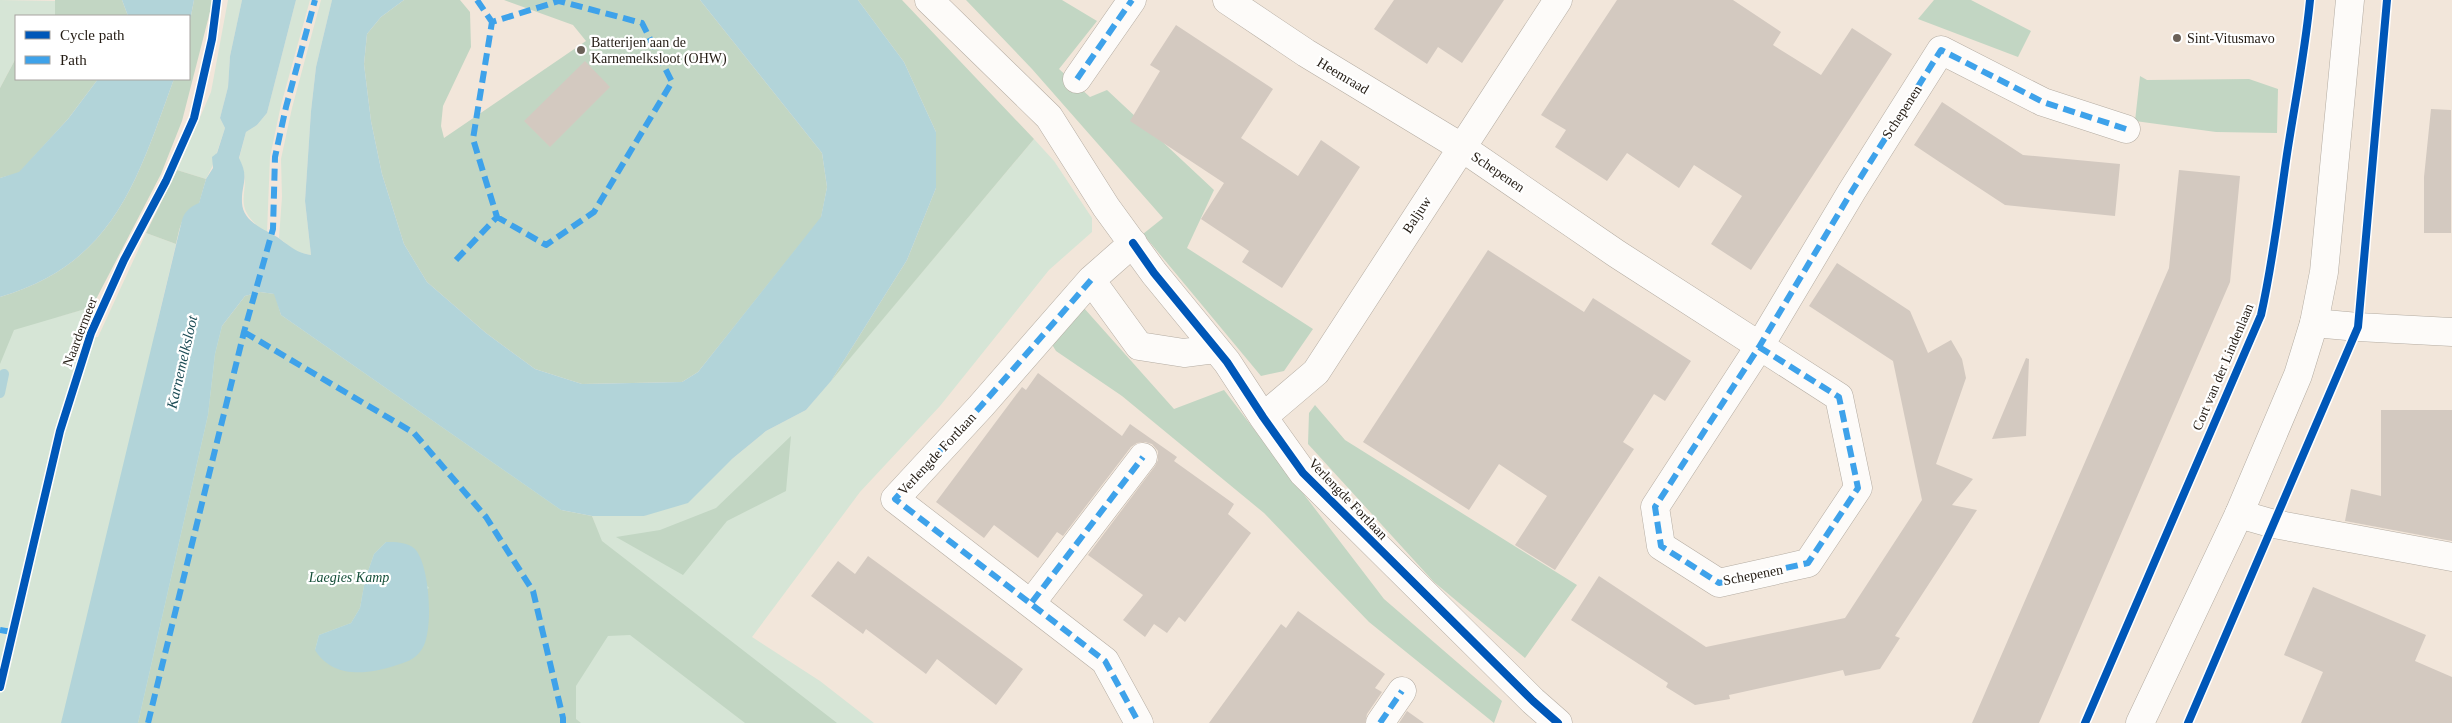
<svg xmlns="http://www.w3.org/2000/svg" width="2452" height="723" font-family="'Times New Roman',serif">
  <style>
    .green { fill: #d6e5d6 }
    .forest { fill: #c2d6c3; fill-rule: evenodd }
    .water { fill: #b2d4d9 }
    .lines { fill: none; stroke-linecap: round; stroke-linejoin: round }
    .stream { stroke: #b2d4d9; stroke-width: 10 }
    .building { fill: #d3c9c0 }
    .minor-casing { stroke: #b4aca2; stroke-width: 29 }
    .major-casing { stroke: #b4aca2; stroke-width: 29 }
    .minor { stroke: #fdfbf9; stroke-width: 28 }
    .major { stroke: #fdfbf9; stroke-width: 28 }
    .quiet { stroke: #3ea2ea; stroke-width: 6; stroke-dasharray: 12 6; stroke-linecap: butt }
    .cycleway-casing { stroke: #fff; stroke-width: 11 }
    .cycleway { stroke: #0057b8; stroke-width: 8 }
    .poi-dot { fill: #6b6158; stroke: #fff; stroke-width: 2 }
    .labels { text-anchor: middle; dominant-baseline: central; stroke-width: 4.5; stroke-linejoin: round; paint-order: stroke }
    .poi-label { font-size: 14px; fill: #221a12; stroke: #fff; text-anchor: start }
    .street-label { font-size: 14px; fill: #221a12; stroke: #fff }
    .park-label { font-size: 14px; font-style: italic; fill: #164f39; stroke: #fff }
    .water-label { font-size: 15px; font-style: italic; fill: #1c4c55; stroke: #fff }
  </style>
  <rect width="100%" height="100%" fill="#f2e6da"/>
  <!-- green -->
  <path class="green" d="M 0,0 L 55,1 L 55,16 L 16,16 L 16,58 L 0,88 Z
    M 228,0 L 242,0 L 230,56 L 228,87 L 220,118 L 225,128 L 212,167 L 206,179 L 177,170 L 211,92 Z
    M 296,0 L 310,0 L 281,105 L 270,157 L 267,233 C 224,204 257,191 239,159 L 246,132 L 257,125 L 267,113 Z
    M 321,0 L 332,0 L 316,67 L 311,111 L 305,201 L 311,255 L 297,252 L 279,238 L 282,197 L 281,159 L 292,108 Z
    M 1034,139 L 1054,161 L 1092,218 L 1092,232 L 1049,270 L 940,406 L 860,492 L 752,637 L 820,681 L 874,723 L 0,723 L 0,315 L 57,317 L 92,307 L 74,338 L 98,337 L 146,233 L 176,244 L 155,332 L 222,327 L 281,315 L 562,510 L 601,541 L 592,516 L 644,516 L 732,459 L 766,431 L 806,410 Z"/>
  <!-- forest -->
  <path class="forest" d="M 55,0 L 122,0 L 128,16 L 55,16 Z
    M 194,0 L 212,0 L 212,4 L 182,121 L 161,174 L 92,307 L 14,330 L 0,364 L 0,297 C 115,263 137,180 174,79 L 189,79 L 189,26 Z
    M 404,0 L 460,0 L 470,12 L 471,47 L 443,106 L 441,126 L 444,138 L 586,41 L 573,25 L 504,0 L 700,0 L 822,153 L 827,187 L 821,218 L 698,372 L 682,382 L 582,384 L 535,369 L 486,333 L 427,282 L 404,244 L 382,174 L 371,121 L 364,64 L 367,34 L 381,17 Z
    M 858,0 L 902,0 L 1034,139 L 831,381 L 907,260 L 936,188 L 936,132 L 904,62 Z
    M 966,0 L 1062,0 L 1097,21 L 1059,69 L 1090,97 L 1107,90 L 1214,190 L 1187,248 L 1313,329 L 1284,371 L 1261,376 L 1143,234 L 1163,218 L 1032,69 Z
    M 1934,0 L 1971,0 L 2031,31 L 2018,57 L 1918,19 Z
    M 16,58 L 16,79 L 98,79 L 68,119 L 19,173 L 0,178 L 0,88 Z
    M 2140,76 L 2147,80 L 2249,79 L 2278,89 L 2277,133 L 2216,132 L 2135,121 Z
    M 177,170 L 206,179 L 199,204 C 182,210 180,228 176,244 L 146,233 Z
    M 260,292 L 275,294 L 281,315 L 561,510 L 592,516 L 602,541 L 837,723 L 745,723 L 630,635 L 608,636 L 576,686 L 576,719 L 581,723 L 138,723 L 208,415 L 215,354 L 222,326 L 245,296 ZM 386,542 L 429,588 L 315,650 L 319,635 L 351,623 L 360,608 L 365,580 L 374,554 Z
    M 1075,298 L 1174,409 L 1224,390 L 1384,599 L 1502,701 L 1494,723 L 1369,622 L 1264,513 L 1122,396 L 1056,351 L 1043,330 Z
    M 1315,405 L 1345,440 L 1577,585 L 1525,658 L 1434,582 L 1308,444 L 1309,413 Z
    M 791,436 L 786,491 L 727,521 L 683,575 L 616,537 L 660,530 L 716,508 Z"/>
  <!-- water -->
  <path class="water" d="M 122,0 L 194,0 L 189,26 L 189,16 L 128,16 Z
    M 242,0 L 296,0 L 267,113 L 257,125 L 246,132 L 239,158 C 250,179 241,183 242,203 C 243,223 267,230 280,239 C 291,247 297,253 311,255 L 305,201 L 311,111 L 316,67 L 332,0 L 404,0 L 381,17 L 367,34 L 364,64 L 371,121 L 382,174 L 404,244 L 427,282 L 486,333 L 535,369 L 582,384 L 682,382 L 698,372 L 821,217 L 827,187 L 822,153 L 700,0 L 858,0 L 904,62 L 936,132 L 936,188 L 907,260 L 831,381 L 806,410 L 766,431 L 732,459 L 688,503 L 644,516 L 592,516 L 561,510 L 281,315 L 274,294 L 260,292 L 245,296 L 222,326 L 215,354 L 208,415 L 138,723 L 61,723 L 182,220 C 185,211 190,207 199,203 L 206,179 L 213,168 L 212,157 L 217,153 L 225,128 L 220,118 L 228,87 L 230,56 Z
    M 98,79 L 174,79 C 137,180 115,263 0,297 L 0,178 L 19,172 L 68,119 Z
    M 386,542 C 395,542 408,542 415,549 C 430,565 434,631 422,649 C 415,660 406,662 394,666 C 366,675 332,678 315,650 L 319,635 L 351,623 L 360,608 L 365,580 L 374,554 Z"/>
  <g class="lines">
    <!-- stream -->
    <path class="stream" d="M 0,393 L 4,374"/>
  </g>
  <!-- building -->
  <path class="building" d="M 1394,0 L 1504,0 L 1462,63 L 1438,47 L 1427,64 L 1374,29 Z
    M 1617,0 L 1733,0 L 1781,32 L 1773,45 L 1821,75 L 1852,28 L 1892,54 L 1751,270 L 1711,244 L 1742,196 L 1694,165 L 1679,188 L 1627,153 L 1607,181 L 1555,147 L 1566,130 L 1541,115 Z
    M 1176,25 L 1273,89 L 1241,138 L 1298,176 L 1321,140 L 1360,167 L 1282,288 L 1242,262 L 1249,251 L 1201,219 L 1224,183 L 1130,121 L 1160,71 L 1150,65 Z
    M 585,61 L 610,87 L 550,147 L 524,121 Z
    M 1942,102 L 2023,155 L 2120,164 L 2115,216 L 2005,205 L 1938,161 L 1914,145 Z
    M 2431,109 L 2451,110 L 2451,233 L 2424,233 L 2424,177 Z
    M 2179,170 L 2240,176 L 2230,282 L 2039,723 L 1972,723 L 2169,268 Z
    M 1488,250 L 1584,312 L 1593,298 L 1691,361 L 1665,401 L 1654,394 L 1623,442 L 1634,449 L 1555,570 L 1515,545 L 1547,496 L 1499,464 L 1469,510 L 1363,442 Z
    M 1837,263 L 1910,311 L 1928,353 L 1951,340 L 1962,359 L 1966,378 L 1936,464 L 1973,479 L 1952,505 L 1977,510 L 1895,636 L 1900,638 L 1880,669 L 1845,676 L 1843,670 L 1729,695 L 1730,699 L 1695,705 L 1666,687 L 1668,683 L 1571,620 L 1599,576 L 1706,647 L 1845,618 L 1922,500 L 1893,361 L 1809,306 Z
    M 2026,358 L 2029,359 L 2026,436 L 1992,439 Z
    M 1038,373 L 1122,436 L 1130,424 L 1177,457 L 1174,461 L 1234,504 L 1228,514 L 1251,533 L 1185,622 L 1179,617 L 1167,633 L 1154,624 L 1145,637 L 1123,620 L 1143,595 L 1088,555 L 1155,466 L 1158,460 L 1158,451 L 1152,444 L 1145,442 L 1137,443 L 1131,447 L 1063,536 L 1057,532 L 1038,558 L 994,525 L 984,538 L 936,502 L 1022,387 L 1026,390 Z
    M 2381,410 L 2452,410 L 2452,541 L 2345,521 L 2351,489 L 2381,496 Z
    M 868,556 L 1023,669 L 996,705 L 937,659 L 926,674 L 866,629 L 863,634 L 811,596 L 838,561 L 855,574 Z
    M 2313,587 L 2426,635 L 2415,661 L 2452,677 L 2452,723 L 2301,723 L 2323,672 L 2284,655 Z
    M 1298,611 L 1385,674 L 1375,688 L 1382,692 L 1367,714 L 1365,723 L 1209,723 L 1281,624 L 1286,628 Z
    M 1407,711 L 1424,723 L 1399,723 Z"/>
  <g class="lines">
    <!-- minor casing -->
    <g class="minor-casing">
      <path id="minor" d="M 929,0 L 1049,117 L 1106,207 L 1154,273 L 1227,362 L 1263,417 L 1303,473 L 1533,701 L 1558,723
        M 1227,0 L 1306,53 L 1461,147 L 1617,254 L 1839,397 L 1858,488 L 1808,563 L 1719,583 L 1661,546 L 1655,507 L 1759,347 L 1852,191 L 1941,50 L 2043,102 L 2126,129
        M 1077,79 L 1132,0
        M 1133,243 L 1091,280 L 1139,346 L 1184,353 L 1215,349
        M 1091,280 L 981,406 L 895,499 L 1105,661 L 1139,723
        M 2314,323 L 2358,327 L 2452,332
        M 1263,417 L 1316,372 L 1558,0
        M 2239,514 L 2274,524 L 2452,557
        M 1032,602 L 1143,457
        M 1380,723 L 1402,691"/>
    </g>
    <!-- major casing -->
    <g class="major-casing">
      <path id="major" d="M 2140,723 L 2239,514 L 2298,375 L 2314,323 L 2324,272 L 2350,0"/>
    </g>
    <!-- minor -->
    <use href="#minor" class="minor"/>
    <!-- major -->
    <use href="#major" class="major"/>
    <!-- quiet -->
    <path class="quiet" d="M 477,0 L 492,22
      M 1077,79 L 1132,0
      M 456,260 L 497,217 L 473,139 L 492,22 L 559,1 L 642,23 L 672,82 L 594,212 L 546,245 L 497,217
      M 1091,280 L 981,406 L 895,499 L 1105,661 L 1139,723
      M 244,332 L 414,433 L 486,517 L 533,591 L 563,718 L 563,723
      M 1759,347 L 1839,397 L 1858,488 L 1808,563 L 1719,583 L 1661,546 L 1655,507 L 1759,347 L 1852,191 L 1941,50 L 2043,102 L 2126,129
      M 1032,602 L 1143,457
      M 0,630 L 12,632
      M 148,723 L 244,332 L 273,229 L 275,157 L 286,107 L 315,0
      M 1380,723 L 1402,691"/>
    <!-- cycleway casing -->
    <g class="cycleway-casing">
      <path id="cycleway" d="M 1133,243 L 1154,273 L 1227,362 L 1263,417 L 1303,473 L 1533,701 L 1558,723
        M 0,687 L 60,431 L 91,333 L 124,260 L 166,181 L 194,118 L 212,39 L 217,0
        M 2085,723 L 2261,315 C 2273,262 2279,208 2287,154 C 2295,102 2305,52 2310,0
        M 2188,723 L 2358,327 L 2387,0"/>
    </g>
    <!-- cycleway -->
    <use href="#cycleway" class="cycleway"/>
  </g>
  <!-- markers -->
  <g class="poi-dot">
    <circle cx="2177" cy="38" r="5"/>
    <circle cx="581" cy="50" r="5"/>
  </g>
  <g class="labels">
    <!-- poi labels -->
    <g class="poi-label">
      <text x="2187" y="38">Sint-Vitusmavo</text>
      <text x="591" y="42">Batterijen aan de<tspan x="591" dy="16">Karnemelksloot (OHW)</tspan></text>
    </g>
    <!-- street labels -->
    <g class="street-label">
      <text transform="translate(1343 76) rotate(31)">Heemraad</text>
      <text transform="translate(1902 112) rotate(-57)">Schepenen</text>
      <text transform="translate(1498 172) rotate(34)">Schepenen</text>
      <text transform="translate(1417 215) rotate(-57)">Baljuw</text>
      <text transform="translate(80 332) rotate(-69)">Naardermeer</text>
      <text transform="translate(2223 367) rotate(-67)">Cort van der Lindenlaan</text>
      <text transform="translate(937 454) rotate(-47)">Verlengde Fortlaan</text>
      <text transform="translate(1348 499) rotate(46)">Verlengde Fortlaan</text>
      <text transform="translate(1753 575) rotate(-11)">Schepenen</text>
    </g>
    <!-- park labels -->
    <g class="park-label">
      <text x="349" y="577">Laegies Kamp</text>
    </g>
    <!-- water labels -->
    <g class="water-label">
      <text transform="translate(182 362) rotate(-77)">Karnemelksloot</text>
    </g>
  </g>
  <!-- legend -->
  <rect x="15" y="15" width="175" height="65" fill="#ffffff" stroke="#a7a3a0"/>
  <rect x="25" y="31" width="25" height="8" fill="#0057b8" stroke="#a7a3a0"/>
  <text x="60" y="40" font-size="15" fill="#221a12">Cycle path</text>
  <rect x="25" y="56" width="25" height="8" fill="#3ea2ea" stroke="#a7a3a0"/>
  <text x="60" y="65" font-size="15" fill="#221a12">Path</text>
</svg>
